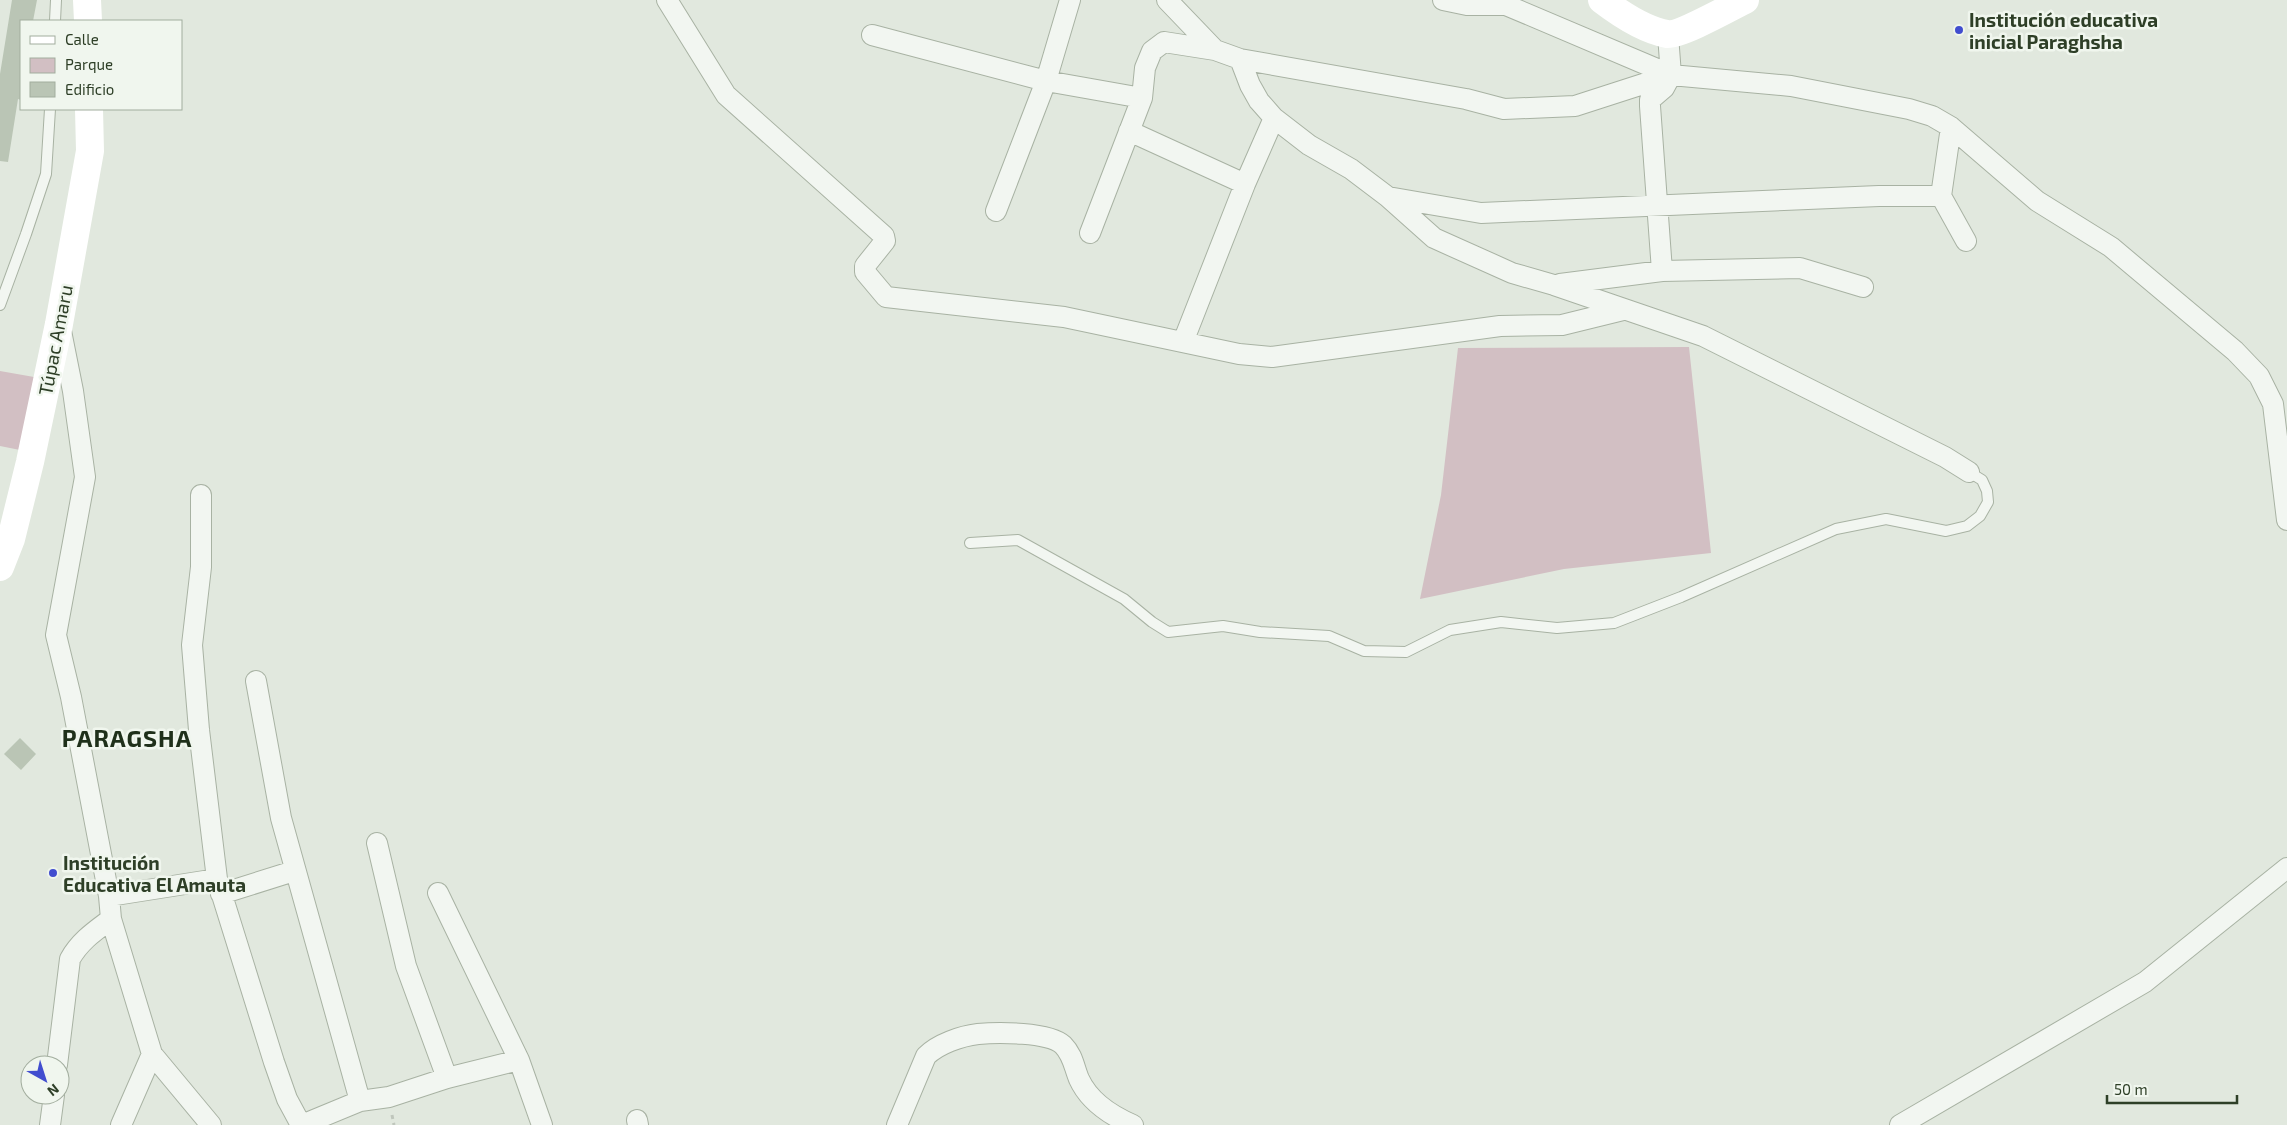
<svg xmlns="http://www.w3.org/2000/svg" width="2287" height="1125" font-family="'Exo 2',sans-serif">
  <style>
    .green { fill: #d2bfc3 }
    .building { fill: #bac5b5 }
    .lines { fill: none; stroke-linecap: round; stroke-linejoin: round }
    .lane-casing { stroke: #a8b2a3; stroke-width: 12 }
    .street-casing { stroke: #a8b2a3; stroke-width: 22 }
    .path { stroke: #bfc6bc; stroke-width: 3; stroke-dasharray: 4 4; stroke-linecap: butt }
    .lane { stroke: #f2f6f1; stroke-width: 10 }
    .street { stroke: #f2f6f1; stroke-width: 20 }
    .secondary { stroke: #fff; stroke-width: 28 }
    .poi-dot { fill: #414dcf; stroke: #f0f6ee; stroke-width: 2 }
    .labels { text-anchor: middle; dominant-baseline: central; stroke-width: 5; stroke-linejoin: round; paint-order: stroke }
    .poi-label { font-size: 19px; font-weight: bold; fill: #2e3f27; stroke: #f0f6ee; text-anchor: start }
    .street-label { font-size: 19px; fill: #2e3f27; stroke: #f0f6ee }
    .district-label { font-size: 24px; font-weight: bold; letter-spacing: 1px; fill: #1f301a; stroke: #f0f6ee }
  </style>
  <rect width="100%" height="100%" fill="#e1e8de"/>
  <!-- green -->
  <path class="green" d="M 1689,347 L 1711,553 L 1564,569 L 1420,599 L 1441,495 L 1458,348 Z
    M 0,371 L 34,377 L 20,450 L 0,446 Z"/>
  <!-- building -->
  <path class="building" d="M 12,0 L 37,0 L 33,21 L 21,21 L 21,100 L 18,99 L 8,162 L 0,161 L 0,74 Z
    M 20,738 L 36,754 L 21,770 L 4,754 Z"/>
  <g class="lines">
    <!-- lane casing -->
    <g class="lane-casing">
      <path id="lane" d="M 55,21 L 56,0
        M 0,305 L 26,234 L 46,174 L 50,109
        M 970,543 L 1018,540 L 1124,599 L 1152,622 L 1168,632 L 1223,626 L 1260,632 L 1329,636 L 1364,651 L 1406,652 L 1450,630 L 1501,622 L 1557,628 L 1614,623 L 1681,597 L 1836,529 L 1886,519 L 1946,531 L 1967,526 L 1980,516 L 1988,502 L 1987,491 L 1982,480 L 1969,472"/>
    </g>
    <!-- street casing -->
    <g class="street-casing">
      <path id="street" d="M 667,0 L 726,95 L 884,236 L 885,241 L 865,266 L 865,272 L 886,297 L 1064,317 L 1239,354 L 1272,357 L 1500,326 L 1562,325 L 1623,310
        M 1167,0 L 1215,50 L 1240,59 L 1466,99 L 1504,109 L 1575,106 L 1671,75 L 1668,35
        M 1443,0 L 1467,5 L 1506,5
        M 1501,0 L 1506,5 L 1671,75 L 1791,86 L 1909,109 L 1932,116 L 1951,127 L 2037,201 L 2111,247 L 2235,351 L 2259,376 L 2273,404 L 2287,520
        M 872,35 L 1046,81 L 1142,98
        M 1240,59 L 1250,85 L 1259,101 L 1274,118 L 1309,145 L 1351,169 L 1388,197 L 1434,238 L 1512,273 L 1554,285 L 1703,336 L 1945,457 L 1969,472
        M 1671,75 L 1664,88 L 1650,100 L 1650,106 L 1662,271 L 1800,268 L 1863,287
        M 1951,127 L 1941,196 L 1966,241
        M 1129,131 L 1245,184
        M 1388,197 L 1481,213 L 1879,196 L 1941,196
        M 996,211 L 1046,81 L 1070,0
        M 1090,233 L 1142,98 L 1145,68 L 1152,51 L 1164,42 L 1215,50
        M 1560,284 L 1662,271
        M 61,331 L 73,391 L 85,477 L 56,635 L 71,697 L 109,896 L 111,919 L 152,1054 L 211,1125
        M 1183,342 L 1245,184 L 1274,118
        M 201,495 L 201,567 L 192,645 L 199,730 L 217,879 L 274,1062 L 287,1099 L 301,1125
        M 256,681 L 281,818 L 360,1101
        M 377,843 L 406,966 L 447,1078
        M 438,893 L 519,1060
        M 221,894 L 294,871
        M 109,896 L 217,879
        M 57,1065 L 70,959 C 80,941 95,931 111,919
        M 637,1120 L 638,1125
        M 50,1125 L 54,1095
        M 121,1125 L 152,1054
        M 302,1125 L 360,1101 L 389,1097 L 447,1078 L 519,1060 L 542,1125
        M 897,1125 L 926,1056 C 938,1044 961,1036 978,1034 C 998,1032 1049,1032 1063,1045 C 1073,1055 1074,1067 1079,1079 C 1089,1101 1112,1116 1133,1125
        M 1900,1125 L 2145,982 L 2287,868"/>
    </g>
    <!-- path -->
    <path class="path" d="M 392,1115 L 394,1125"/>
    <!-- lane -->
    <use href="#lane" class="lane"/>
    <!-- street -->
    <use href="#street" class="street"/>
    <!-- secondary -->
    <path class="secondary" d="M 87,0 L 88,21
      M 1602,0 C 1619,13 1645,30 1667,34 C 1679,36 1731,7 1745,0
      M 0,567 L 11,539 L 30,462 L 59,324 L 90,151 L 89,109"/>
  </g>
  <!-- markers -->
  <g class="poi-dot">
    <circle cx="1959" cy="30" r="5"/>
    <circle cx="53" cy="873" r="5"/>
  </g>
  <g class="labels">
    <!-- poi labels -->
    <g class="poi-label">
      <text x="1969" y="19">Institución educativa<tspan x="1969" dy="22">inicial Paraghsha</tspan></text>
      <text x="63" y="862">Institución<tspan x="63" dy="22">Educativa El Amauta</tspan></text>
    </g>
    <!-- street labels -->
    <g class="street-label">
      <text transform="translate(55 340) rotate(-79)">Túpac Amaru</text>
    </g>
    <!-- district labels -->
    <g class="district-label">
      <text x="127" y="737">PARAGSHA</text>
    </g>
  </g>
  <!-- legend -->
  <rect x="20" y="20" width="162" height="90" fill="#f0f6ee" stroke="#a2ad9e"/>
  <rect x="30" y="36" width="25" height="8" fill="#ffffff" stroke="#a2ad9e"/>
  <text x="65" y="45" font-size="15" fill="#2e3f27">Calle</text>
  <rect x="30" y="58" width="25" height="15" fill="#d2bfc3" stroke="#a2ad9e"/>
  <text x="65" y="70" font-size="15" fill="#2e3f27">Parque</text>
  <rect x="30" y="82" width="25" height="15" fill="#bac5b5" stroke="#a2ad9e"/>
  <text x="65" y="95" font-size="15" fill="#2e3f27">Edificio</text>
  <!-- north arrow -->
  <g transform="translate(45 1080) rotate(141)"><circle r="24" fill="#f0f6ee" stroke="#a2ad9e"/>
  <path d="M0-4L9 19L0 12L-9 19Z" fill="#414dcf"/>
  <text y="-8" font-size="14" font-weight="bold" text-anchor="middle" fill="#2e3f27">N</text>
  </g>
  <!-- scale -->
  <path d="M2107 1095v8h130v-8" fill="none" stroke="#2e3f27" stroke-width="2.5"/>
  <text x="2114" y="1095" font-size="15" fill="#2e3f27" stroke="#f0f6ee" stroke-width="4" paint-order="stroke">50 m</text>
</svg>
